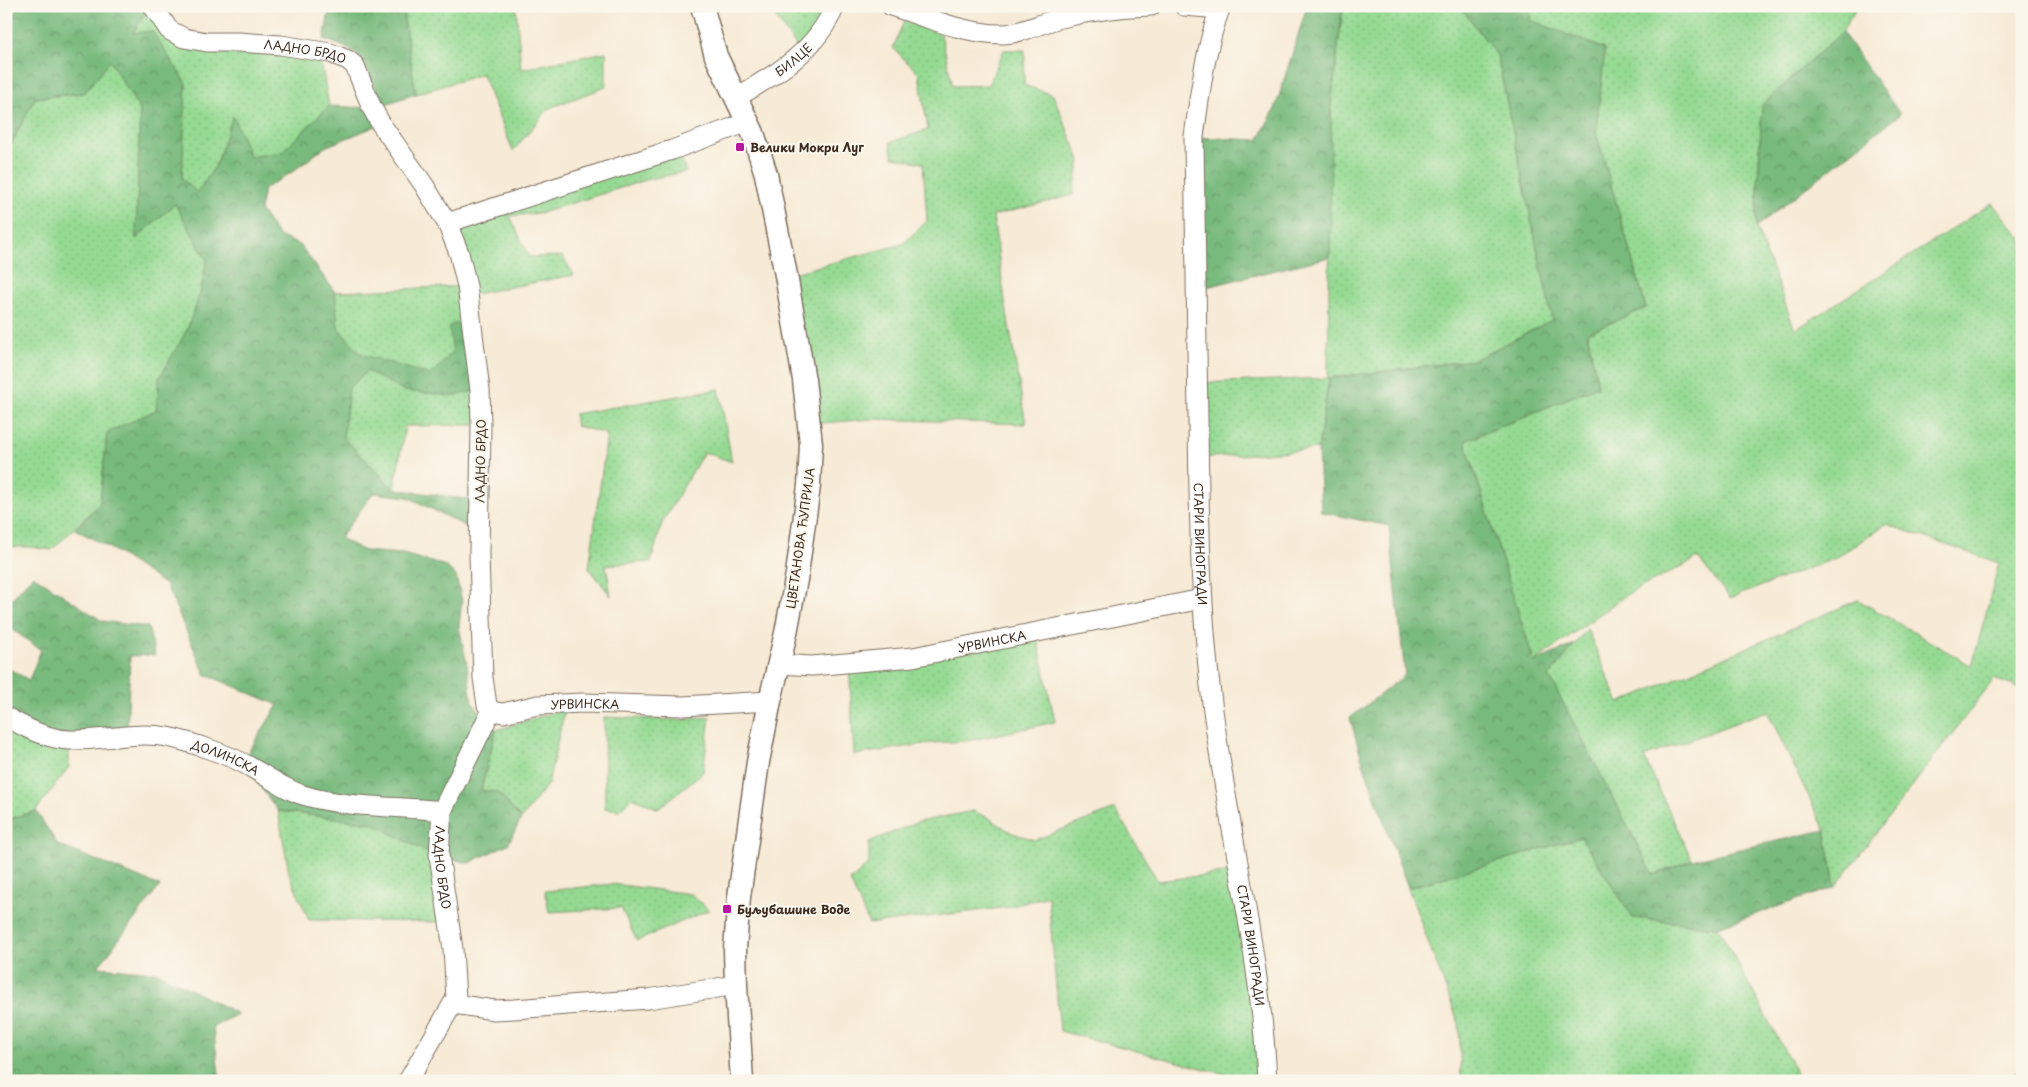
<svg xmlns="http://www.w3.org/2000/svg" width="2028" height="1087" font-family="'Playpen Sans',sans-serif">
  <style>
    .grass { fill: url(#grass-dots); stroke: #688258 }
    .forest { fill: url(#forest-crowns); stroke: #5a724e }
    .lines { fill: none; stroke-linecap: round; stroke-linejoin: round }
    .minor-casing { stroke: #7d6d5e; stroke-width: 21 }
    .tertiary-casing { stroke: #7d6d5e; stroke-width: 25 }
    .minor { stroke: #fff; stroke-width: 19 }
    .tertiary { stroke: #fff; stroke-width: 22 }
    .poi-dot { fill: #b5179e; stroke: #fbf7ec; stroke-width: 2 }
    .labels { text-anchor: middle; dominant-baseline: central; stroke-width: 4; stroke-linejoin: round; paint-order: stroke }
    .street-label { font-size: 12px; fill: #3b2a1e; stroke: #fbf7ec }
    .poi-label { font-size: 12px; font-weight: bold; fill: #3b2a1e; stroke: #fbf7ec; text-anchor: start }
  </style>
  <defs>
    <pattern id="grass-dots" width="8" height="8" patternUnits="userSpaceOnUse" patternTransform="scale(1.25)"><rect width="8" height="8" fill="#95da93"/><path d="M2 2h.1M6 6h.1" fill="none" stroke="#81bb7e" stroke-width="1.8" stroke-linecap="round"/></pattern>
    <pattern id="forest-crowns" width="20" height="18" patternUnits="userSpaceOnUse" patternTransform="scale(1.25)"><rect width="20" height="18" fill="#78ba7d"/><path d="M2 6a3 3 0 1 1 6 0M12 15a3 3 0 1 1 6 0" fill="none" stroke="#649766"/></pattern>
  </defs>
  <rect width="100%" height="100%" fill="#fbf7ec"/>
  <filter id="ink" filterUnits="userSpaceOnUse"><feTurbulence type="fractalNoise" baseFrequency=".02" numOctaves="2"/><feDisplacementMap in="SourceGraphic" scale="10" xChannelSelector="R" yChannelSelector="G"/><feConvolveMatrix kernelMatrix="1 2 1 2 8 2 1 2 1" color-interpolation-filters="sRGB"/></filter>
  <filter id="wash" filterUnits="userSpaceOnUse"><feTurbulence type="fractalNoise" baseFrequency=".0096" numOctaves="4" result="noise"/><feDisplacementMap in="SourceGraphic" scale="20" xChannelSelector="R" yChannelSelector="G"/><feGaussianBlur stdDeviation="1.12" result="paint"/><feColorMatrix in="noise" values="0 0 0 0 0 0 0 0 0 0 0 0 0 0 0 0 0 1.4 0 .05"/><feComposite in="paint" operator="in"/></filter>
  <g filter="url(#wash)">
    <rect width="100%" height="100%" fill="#f7ead6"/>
    <!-- grass -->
    <path class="grass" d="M 6,6 L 20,6 L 6,27 Z
      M 150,6 L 169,30 L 319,51 L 329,106 L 282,152 L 250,157 L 233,117 L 215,167 L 197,193 L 182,179 L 186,83 L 132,33 Z
      M 406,6 L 516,6 L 521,69 L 606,52 L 606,87 L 549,108 L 513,151 L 482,74 L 416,94 L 404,19 Z
      M 815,6 L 835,6 L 802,54 L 771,11 L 813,10 Z
      M 1343,6 L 1460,6 L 1497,55 L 1552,320 L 1474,360 L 1329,378 L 1318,449 L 1199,458 L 1198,383 L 1328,378 L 1331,106 Z
      M 1531,6 L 1858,6 L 1842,32 L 1762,105 L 1756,227 L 1795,330 L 1992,203 L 2022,239 L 2022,689 L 1994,679 L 1835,887 L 1825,830 L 1767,711 L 1644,757 L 1692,860 L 1653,875 L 1549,676 L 1587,629 L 1619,703 L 1858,600 L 1972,666 L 1999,563 L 1886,524 L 1836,558 L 1730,598 L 1698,558 L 1626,595 L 1534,662 L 1465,441 L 1598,386 L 1587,332 L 1646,308 L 1596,132 L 1605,49 L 1530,20 Z
      M 904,21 L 941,34 L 953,86 L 988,85 L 1004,50 L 1025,50 L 1024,85 L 1053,95 L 1080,160 L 1073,195 L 993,216 L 1005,301 L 1026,424 L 872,419 L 809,424 L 786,275 L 903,244 L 927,221 L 923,163 L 893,157 L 890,142 L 928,130 L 919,74 L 893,48 Z
      M 110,60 L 140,110 L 136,238 L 175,204 L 207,260 L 200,294 L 187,330 L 159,379 L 156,410 L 107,433 L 100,503 L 52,550 L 29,547 L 6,547 L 6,154 L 35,98 L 84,93 Z
      M 679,154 L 686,172 L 649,179 L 541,213 L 510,216 L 529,257 L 562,256 L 574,275 L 469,295 L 472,319 L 453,352 L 430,376 L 360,354 L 338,328 L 335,292 L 466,286 L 447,223 Z
      M 367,370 L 405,391 L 480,390 L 481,425 L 405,426 L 394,489 L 343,437 L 349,388 Z
      M 719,389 L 732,462 L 704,452 L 662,523 L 651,562 L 606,565 L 611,596 L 589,568 L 607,434 L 576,426 L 574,414 Z
      M 1036,632 L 1055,722 L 968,741 L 930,743 L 854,755 L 849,664 Z
      M 565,709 L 548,784 L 521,819 L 498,792 L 481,791 L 496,730 Z
      M 6,717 L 69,740 L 69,767 L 36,811 L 6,820 Z
      M 604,717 L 679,720 L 710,717 L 703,772 L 658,809 L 633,797 L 619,810 L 605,808 Z
      M 1115,809 L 1158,881 L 1240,871 L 1267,1081 L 1251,1081 L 1060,1031 L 1048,896 L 1009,907 L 869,924 L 850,881 L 869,863 L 869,842 L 918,822 L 973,811 L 989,818 L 1012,833 L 1035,840 Z
      M 278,811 L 373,823 L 415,846 L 434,855 L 442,922 L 309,920 L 289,873 Z
      M 1581,837 L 1633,918 L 1718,927 L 1801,1081 L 1461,1081 L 1459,1024 L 1408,888 Z
      M 613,884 L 691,894 L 709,910 L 637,941 L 621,908 L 549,912 L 545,891 Z"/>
    <!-- forest -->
    <path class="forest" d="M 20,6 L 150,6 L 133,33 L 152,31 L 186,83 L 182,179 L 197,192 L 215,167 L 233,116 L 250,157 L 282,152 L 329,106 L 372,108 L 381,124 L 325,147 L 292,172 L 264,189 L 260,210 L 279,236 L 300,245 L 335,292 L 338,328 L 360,354 L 430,375 L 453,352 L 449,326 L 472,319 L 480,390 L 453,396 L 405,391 L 367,371 L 349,388 L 343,437 L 394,489 L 473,500 L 474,528 L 463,525 L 408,497 L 373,493 L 340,538 L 364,551 L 403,554 L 446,566 L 456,576 L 462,601 L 459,626 L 467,665 L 472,702 L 496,730 L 481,790 L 498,792 L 521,819 L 508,844 L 469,863 L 434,855 L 415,846 L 373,823 L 278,811 L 242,762 L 278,705 L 205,674 L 166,585 L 115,551 L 75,529 L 100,503 L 107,433 L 156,410 L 159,379 L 187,330 L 200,294 L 207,260 L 175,204 L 136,239 L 140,110 L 110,61 L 84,93 L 35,98 L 6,154 L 6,27 Z
      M 330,6 L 406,6 L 404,19 L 416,94 L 382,105 C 365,67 367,51 324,40 Z
      M 1307,6 L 1343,6 L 1331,106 L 1330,257 L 1202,288 L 1194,137 L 1258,140 L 1275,109 Z
      M 1460,6 L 1531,6 L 1530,20 L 1605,49 L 1596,132 L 1646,308 L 1587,333 L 1598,386 L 1465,441 L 1534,662 L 1575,644 L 1549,676 L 1653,875 L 1692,860 L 1825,830 L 1835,887 L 1718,927 L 1633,918 L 1581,837 L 1408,888 L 1363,763 L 1350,718 L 1405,675 L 1389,526 L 1321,512 L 1318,449 L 1329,378 L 1474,360 L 1552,320 L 1497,55 Z
      M 1842,32 L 1900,114 L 1756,227 L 1762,105 Z
      M 33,575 L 102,621 L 148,627 L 155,655 L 130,656 L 127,736 L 69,740 L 6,718 L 6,667 L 29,680 L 41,650 L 6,625 L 6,605 Z
      M 36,811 L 58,845 L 160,886 L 98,967 L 157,972 L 238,1014 L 213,1027 L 220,1081 L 6,1081 L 6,820 Z
      M 2022,1065 L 2022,1081 L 2006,1081 Z"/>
  </g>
  <g filter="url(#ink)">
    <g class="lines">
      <!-- minor casing -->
      <g class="minor-casing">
        <g id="minor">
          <path id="s1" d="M 153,6 L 169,30 L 184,38 L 207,42 L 238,42 L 281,45 L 330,53 L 348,60 L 355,66 L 372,108 L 381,124 L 424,185 L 447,223 L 459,253 L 467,286 L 480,390 L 481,425 L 479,555 L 483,678 L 487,705 L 491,711 L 442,811 L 439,855 L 453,949 L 456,998 L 408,1081"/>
          <path d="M 891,6 C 926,17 965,34 1002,34 C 1020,34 1039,24 1057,19 C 1088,11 1119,7 1151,6"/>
          <path d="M 1184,6 L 1220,9"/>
          <path id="s2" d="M 1221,6 C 1205,48 1200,93 1194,137 C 1196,231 1197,325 1198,418 C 1199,511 1200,603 1211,694 C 1226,824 1261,950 1267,1081"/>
          <path id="s3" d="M 737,97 C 777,74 816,51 835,6"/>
          <path d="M 447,223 L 672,150 L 748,122"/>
          <path id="s4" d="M 779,664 L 812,666 L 913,657 L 1202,599"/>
          <path id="s5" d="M 491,711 L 503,713 L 538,705 L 583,703 L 683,706 L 770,701"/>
          <path id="s6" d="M 6,717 C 26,728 46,739 70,740 C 102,741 135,731 168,737 C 189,742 224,753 243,763 C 263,773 281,788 303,795 C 344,808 398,806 442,811"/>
          <path d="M 454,1004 L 494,1010 L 514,1009 L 648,999 L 736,985"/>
        </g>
      </g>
      <!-- tertiary casing -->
      <g class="tertiary-casing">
        <path id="tertiary" d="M 702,6 L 716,56 L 753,133 L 766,174 L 786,275 L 804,380 L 811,444 L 809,486 L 797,574 L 786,633 L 770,701 L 758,762 L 739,897 L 735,949 L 736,985 L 742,1081"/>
      </g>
      <!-- minor -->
      <use href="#minor" class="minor"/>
      <!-- tertiary -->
      <use href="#tertiary" class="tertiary"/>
    </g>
  </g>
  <!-- markers -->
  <g class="poi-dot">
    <rect x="735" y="142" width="10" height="10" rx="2.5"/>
    <rect x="722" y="904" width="10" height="10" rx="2.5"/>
  </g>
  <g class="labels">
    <!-- street labels -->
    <g class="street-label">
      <text stroke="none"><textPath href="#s1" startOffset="168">ЛАДНО БРДО</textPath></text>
      <text stroke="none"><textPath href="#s3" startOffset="68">БИЛЦЕ</textPath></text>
      <text transform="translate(480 461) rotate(-89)">ЛАДНО БРДО</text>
      <text transform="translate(800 538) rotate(-82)">ЦВЕТАНОВА ЋУПРИЈА</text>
      <text stroke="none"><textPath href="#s2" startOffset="541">СТАРИ ВИНОГРАДИ</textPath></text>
      <text stroke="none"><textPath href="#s4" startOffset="215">УРВИНСКА</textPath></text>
      <text stroke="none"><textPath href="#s5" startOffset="95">УРВИНСКА</textPath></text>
      <text stroke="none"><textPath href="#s6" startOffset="228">ДОЛИНСКА</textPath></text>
      <text stroke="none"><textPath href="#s1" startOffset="1066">ЛАДНО БРДО</textPath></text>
      <text stroke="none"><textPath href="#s2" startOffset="946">СТАРИ ВИНОГРАДИ</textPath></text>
    </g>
    <!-- poi labels -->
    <g class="poi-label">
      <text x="750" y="147">Велики Мокри Луг</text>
      <text x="737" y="909">Буљубашине Воде</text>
    </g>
  </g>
  <!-- margin -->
  <rect width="2028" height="1087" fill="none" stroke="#fbf7ec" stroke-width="25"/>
</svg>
